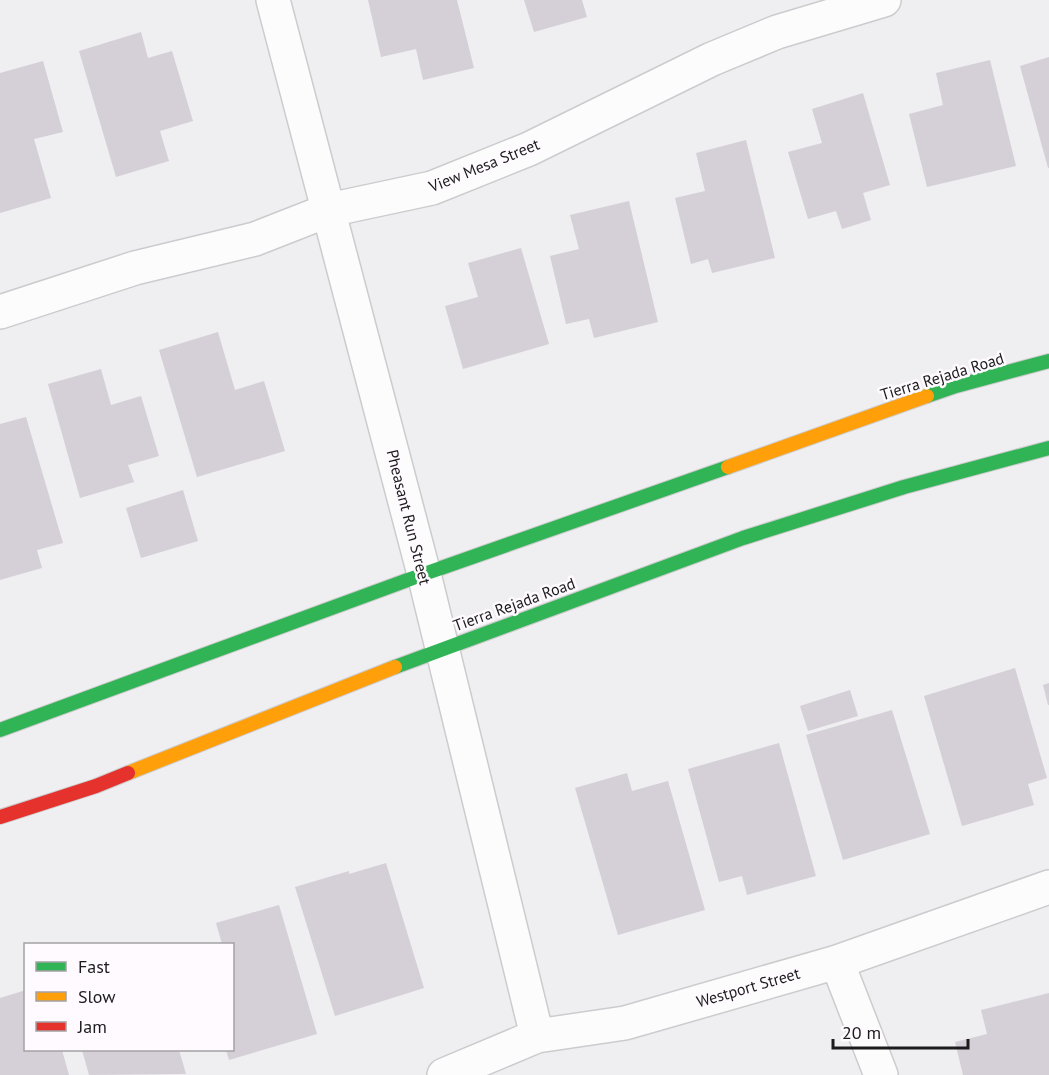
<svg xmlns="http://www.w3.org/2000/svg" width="1049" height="1075" font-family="'PT Sans',sans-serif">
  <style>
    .building { fill: #d5cfd7 }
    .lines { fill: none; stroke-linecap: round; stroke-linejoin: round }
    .street-casing { stroke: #cccbcd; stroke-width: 36 }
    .fast-casing { stroke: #cccbcd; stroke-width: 16 }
    .slow-casing { stroke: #cccbcd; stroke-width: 16 }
    .jam-casing { stroke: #cccbcd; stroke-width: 16 }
    .street { stroke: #fdfcfd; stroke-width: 33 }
    .fast { stroke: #30b455; stroke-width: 14 }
    .slow { stroke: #ff9f0a; stroke-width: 14 }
    .jam { stroke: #e5322d; stroke-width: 14 }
    .labels { text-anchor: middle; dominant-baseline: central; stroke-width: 5; stroke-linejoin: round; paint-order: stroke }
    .street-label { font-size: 16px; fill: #1c1b1c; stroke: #fefaff }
  </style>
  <rect width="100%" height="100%" fill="#efeef0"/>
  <!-- building -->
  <path class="building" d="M 368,0 L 457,0 L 474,68 L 423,80 L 416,49 L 381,57 Z
    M 524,0 L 582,0 L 587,17 L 534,32 Z
    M 141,32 L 148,58 L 172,51 L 193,121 L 160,131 L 169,161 L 116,177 L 79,51 Z
    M 1049,57 L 1049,168 L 1048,168 L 1020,66 Z
    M 990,60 L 1016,166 L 927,187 L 909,114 L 943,105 L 936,73 Z
    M 43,61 L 63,132 L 34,139 L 51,198 L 0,213 L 0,73 Z
    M 863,93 L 890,185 L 863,193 L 871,220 L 842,229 L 836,211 L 808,219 L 788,152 L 822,143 L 812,109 Z
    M 746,140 L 775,258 L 712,273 L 708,259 L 691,264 L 675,198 L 705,191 L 696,153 Z
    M 629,201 L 658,322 L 594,338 L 589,319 L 566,324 L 550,256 L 579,249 L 570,215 Z
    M 521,248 L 549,344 L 463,369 L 445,306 L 478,297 L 468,263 Z
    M 218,332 L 235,390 L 264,381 L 285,451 L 197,477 L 159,350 Z
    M 101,369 L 111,405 L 141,396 L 159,456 L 128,465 L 134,482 L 80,498 L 48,384 Z
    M 26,417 L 63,543 L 37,550 L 42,568 L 0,580 L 0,424 Z
    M 183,490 L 198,541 L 141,558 L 126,508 Z
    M 1015,668 L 1047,778 L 1028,784 L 1034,805 L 962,826 L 924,696 Z
    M 1049,683 L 1049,705 L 1048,705 L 1043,685 Z
    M 850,690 L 858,716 L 808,731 L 800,706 Z
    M 892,710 L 930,834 L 843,860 L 806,735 Z
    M 779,743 L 816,876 L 747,895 L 742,876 L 719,882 L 688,769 Z
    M 627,773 L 632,791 L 668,781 L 705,910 L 618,935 L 575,788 Z
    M 386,863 L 424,988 L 335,1016 L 295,887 L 349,871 L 349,874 Z
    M 279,905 L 317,1034 L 229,1060 L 226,1050 L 232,1050 L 232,944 L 222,944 L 216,923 Z
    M 26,990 L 26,1050 L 62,1050 L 69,1075 L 0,1075 L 0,998 Z
    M 1049,993 L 1049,1075 L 963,1075 L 955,1042 L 987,1034 L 981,1010 Z
    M 82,1050 L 179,1050 L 186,1074 L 89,1075 Z"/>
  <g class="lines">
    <!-- street casing -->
    <g class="street-casing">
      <path id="street" d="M 273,0 L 424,574 L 537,1036
        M 0,312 L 135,268 L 255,239 L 329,210 L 432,188 L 529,149 L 712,59 L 777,32 L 884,0
        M 837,962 L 881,1075
        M 444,1075 L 537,1036 L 625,1023 L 837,962 L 1049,887"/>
    </g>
    <!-- fast casing -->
    <g class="fast-casing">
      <path id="fast" d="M 927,396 L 956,386 L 1049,361
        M 395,667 L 743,538 L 904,487 L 1049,448
        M 0,730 L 424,574 L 728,467"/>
    </g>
    <!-- slow casing -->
    <g class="slow-casing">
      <path id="slow" d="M 728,467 L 927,396
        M 128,773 L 395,667"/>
    </g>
    <!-- jam casing -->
    <g class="jam-casing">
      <path id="jam" d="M 0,817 L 96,786 L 128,773"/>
    </g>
    <!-- street -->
    <use href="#street" class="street"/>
    <!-- fast -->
    <use href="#fast" class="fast"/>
    <!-- slow -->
    <use href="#slow" class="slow"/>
    <!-- jam -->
    <use href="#jam" class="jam"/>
  </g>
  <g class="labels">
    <!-- street labels -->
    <g class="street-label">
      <text transform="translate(484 165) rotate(-22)">View Mesa Street</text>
      <text transform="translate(942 376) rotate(-17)">Tierra Rejada Road</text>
      <text transform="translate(409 517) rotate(76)">Pheasant Run Street</text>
      <text transform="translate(514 604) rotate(-20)">Tierra Rejada Road</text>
      <text transform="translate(748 987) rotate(-16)">Westport Street</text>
    </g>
  </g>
  <!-- legend -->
  <rect x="24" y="943" width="210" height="108" fill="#fefaff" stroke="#a4a1a4" stroke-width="1.5"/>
  <rect x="36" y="962" width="30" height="9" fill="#30b455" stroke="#a4a1a4" stroke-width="1.5"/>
  <text x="78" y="973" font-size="18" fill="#1c1b1c">Fast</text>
  <rect x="36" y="992" width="30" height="9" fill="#ff9f0a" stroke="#a4a1a4" stroke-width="1.5"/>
  <text x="78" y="1003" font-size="18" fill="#1c1b1c">Slow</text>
  <rect x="36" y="1022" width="30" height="9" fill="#e5322d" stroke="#a4a1a4" stroke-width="1.5"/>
  <text x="78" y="1033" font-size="18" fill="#1c1b1c">Jam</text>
  <!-- scale -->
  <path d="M833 1039v9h135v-9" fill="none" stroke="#1c1b1c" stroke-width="3"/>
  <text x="842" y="1039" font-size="18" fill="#1c1b1c" stroke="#fefaff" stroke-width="4.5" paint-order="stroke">20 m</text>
</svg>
